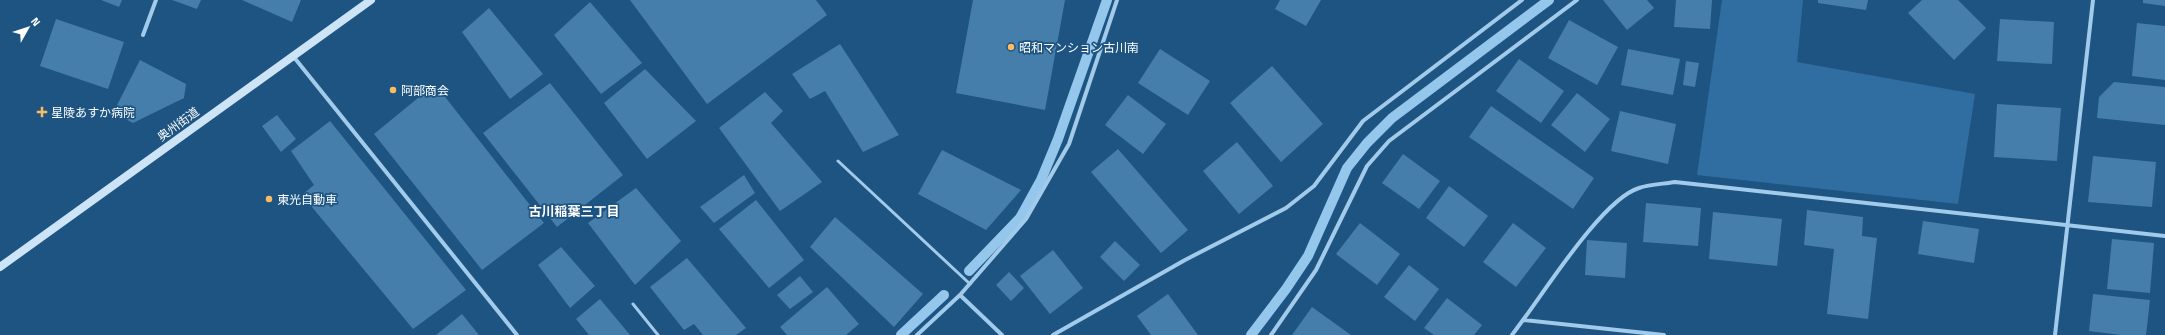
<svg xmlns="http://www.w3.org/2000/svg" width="2165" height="335" font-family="'Titillium Web','Noto Sans JP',sans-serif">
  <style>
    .green { fill: #306ea1 }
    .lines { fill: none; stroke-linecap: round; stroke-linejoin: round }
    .stream { stroke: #95c7ec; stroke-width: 10 }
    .building { fill: #457eab }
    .lane { stroke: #a2caea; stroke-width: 3 }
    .street { stroke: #a2caea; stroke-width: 4 }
    .secondary { stroke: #cde4f7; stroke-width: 8 }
    .poi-dot { fill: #fabc60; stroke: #1d5482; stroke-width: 1.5 }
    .labels { text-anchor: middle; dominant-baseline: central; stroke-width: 3.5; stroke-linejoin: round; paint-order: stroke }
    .poi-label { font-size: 12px; fill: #fff; stroke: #1d5482; text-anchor: start }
    .street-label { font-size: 12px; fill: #fff; stroke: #1d5482 }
    .neighbourhood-label { font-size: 13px; font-weight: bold; fill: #fff; stroke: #1d5482 }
  </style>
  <rect width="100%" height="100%" fill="#1d5482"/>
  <!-- green -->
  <path class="green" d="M 1722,0 L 1803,0 L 1797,62 L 1975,94 L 1958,204 L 1697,175 Z"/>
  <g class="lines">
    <!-- stream -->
    <path class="stream" d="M 969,271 L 1020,218 L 1041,180 L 1058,139 L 1107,0
      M 901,335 L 944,295
      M 1251,335 L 1286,289 L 1308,256 L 1347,168 L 1367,143 L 1392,118 L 1549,0"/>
  </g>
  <!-- building -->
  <path class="building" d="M 101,0 L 122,0 L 119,7 Z
    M 172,0 L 201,0 L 197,9 Z
    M 242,0 L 301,0 L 292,22 Z
    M 630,0 L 816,0 L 827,15 L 707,104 Z
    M 973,0 L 1065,0 L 1045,110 L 956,93 Z
    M 1280,0 L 1321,0 L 1306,26 L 1275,9 Z
    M 1603,0 L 1647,0 L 1654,8 L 1627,30 Z
    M 1676,0 L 1712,0 L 1710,29 L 1674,27 Z
    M 1818,0 L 1868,0 L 1866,10 L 1818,3 Z
    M 1922,0 L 1958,0 L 1986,28 L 1954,60 L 1908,13 Z
    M 2143,0 L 2165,0 L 2165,6 L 2143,3 Z
    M 590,2 L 642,63 L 601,94 L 554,35 Z
    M 489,8 L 543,74 L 510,99 L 462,32 Z
    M 56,19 L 124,42 L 108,89 L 40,66 Z
    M 2000,19 L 2054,22 L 2052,64 L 1997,61 Z
    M 1569,20 L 1618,47 L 1597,85 L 1548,58 Z
    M 2137,23 L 2165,26 L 2165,80 L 2132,76 Z
    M 840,44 L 899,135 L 863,152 L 825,91 L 810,99 L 792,74 Z
    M 1160,49 L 1210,81 L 1188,115 L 1138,83 Z
    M 1628,49 L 1680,59 L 1673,95 L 1621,85 Z
    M 1519,59 L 1564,91 L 1541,123 L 1496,91 Z
    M 140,60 L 186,84 L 184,98 L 133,123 L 113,113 Z
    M 1686,61 L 1699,63 L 1695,87 L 1683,85 Z
    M 1272,66 L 1323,124 L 1281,162 L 1230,103 Z
    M 645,69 L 696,121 L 647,159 L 604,103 Z
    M 2114,82 L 2165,87 L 2165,125 L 2097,118 L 2099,97 Z
    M 550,83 L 623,175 L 557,227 L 483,133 Z
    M 435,84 L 544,223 L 482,270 L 374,134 Z
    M 765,92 L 783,111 L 771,123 L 822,182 L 780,211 L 719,128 Z
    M 1577,93 L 1610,119 L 1585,152 L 1551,125 Z
    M 1128,95 L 1166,124 L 1143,154 L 1105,125 Z
    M 1997,104 L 2061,108 L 2057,161 L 1994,157 Z
    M 1491,106 L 1594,178 L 1573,209 L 1469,137 Z
    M 1620,111 L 1676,124 L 1668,164 L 1611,151 Z
    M 277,115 L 296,139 L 281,152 L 262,126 Z
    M 330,121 L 466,290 L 413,329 L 302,195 L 314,185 L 291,151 Z
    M 1237,142 L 1273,186 L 1239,214 L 1203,171 Z
    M 1118,149 L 1188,230 L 1161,253 L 1091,172 Z
    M 942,150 L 1021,190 L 986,230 L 918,194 Z
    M 1403,154 L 1440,181 L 1419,209 L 1382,183 Z
    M 2093,156 L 2156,162 L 2152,207 L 2088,202 Z
    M 744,175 L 755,193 L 714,223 L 700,207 Z
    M 1449,186 L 1488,216 L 1464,247 L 1426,218 Z
    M 636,188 L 681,241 L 635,285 L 588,223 Z
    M 756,200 L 804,260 L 769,288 L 719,229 Z
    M 1646,203 L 1701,208 L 1698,246 L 1643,242 Z
    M 1807,210 L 1863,217 L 1862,236 L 1877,238 L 1868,319 L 1827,314 L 1834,249 L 1804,245 Z
    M 1713,212 L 1782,219 L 1777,266 L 1709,259 Z
    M 835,217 L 923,294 L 894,327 L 810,247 Z
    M 1923,221 L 1979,229 L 1974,263 L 1918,254 Z
    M 1360,223 L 1400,254 L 1377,285 L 1336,254 Z
    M 1513,223 L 1546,248 L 1516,287 L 1483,262 Z
    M 2112,239 L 2154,243 L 2150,293 L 2107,289 Z
    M 1587,240 L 1627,243 L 1625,278 L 1585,275 Z
    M 1115,241 L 1140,265 L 1124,281 L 1100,257 Z
    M 561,247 L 595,286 L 570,308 L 538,265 Z
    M 1053,250 L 1083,288 L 1050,314 L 1020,276 Z
    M 687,258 L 746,328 L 736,335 L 703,335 L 694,324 L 684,330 L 650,287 Z
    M 1409,265 L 1439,289 L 1415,321 L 1384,297 Z
    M 1009,272 L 1024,288 L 1011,301 L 996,285 Z
    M 800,276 L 813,292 L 790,309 L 777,295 Z
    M 827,287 L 859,324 L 846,335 L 787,335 L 780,327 Z
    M 1168,294 L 1198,335 L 1151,335 L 1137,316 Z
    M 2093,294 L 2150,300 L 2146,335 L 2121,335 L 2089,331 Z
    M 1447,298 L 1482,325 L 1474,335 L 1434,335 L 1424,328 Z
    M 600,299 L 630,335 L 589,335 L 576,319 Z
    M 1312,307 L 1351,335 L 1292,335 Z
    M 462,314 L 479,335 L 436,335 Z"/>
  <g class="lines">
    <!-- lane -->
    <path class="lane" d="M 838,161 L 970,284
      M 633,304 L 658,335"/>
    <!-- street -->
    <path class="street" d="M 143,35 L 156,0
      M 293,56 L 517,335
      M 960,295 L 1002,335
      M 1523,320 C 1547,288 1603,199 1639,188 C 1650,184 1664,184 1675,182 L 2165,236
      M 917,335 L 960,295 L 1026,219 L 1069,144 L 1117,0
      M 1053,335 L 1185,260 L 1286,208 L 1314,186 L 1363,121 L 1522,0
      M 1271,335 L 1316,270 L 1367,166 L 1389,141 L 1577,0
      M 1512,335 L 1523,320 L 1664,335
      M 2055,335 L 2093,0"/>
    <!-- secondary -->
    <path class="secondary" d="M 0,267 L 371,0"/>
  </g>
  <!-- markers -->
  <g class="poi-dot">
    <circle cx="1011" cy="47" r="4"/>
    <circle cx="393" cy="90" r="4"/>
    <path d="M40 106h4v4h4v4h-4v4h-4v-4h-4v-4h4z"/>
    <circle cx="269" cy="199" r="4"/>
  </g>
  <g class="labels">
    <!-- poi labels -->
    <g class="poi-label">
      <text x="1019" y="47">昭和マンション古川南</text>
      <text x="401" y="90">阿部商会</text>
      <text x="51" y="112">星陵あすか病院</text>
      <text x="277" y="199">東光自動車</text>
    </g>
    <!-- street labels -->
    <g class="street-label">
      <text transform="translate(178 124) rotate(-36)">奥州街道</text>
    </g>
    <!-- neighbourhood labels -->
    <g class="neighbourhood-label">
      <text x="574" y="211">古川稲葉三丁目</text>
    </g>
  </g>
  <!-- north arrow -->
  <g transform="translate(28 28) rotate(51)" stroke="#1d5482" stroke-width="3" paint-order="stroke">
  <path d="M0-3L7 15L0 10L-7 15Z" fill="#ffffff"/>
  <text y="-6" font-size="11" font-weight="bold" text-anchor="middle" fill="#ffffff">N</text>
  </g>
</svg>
